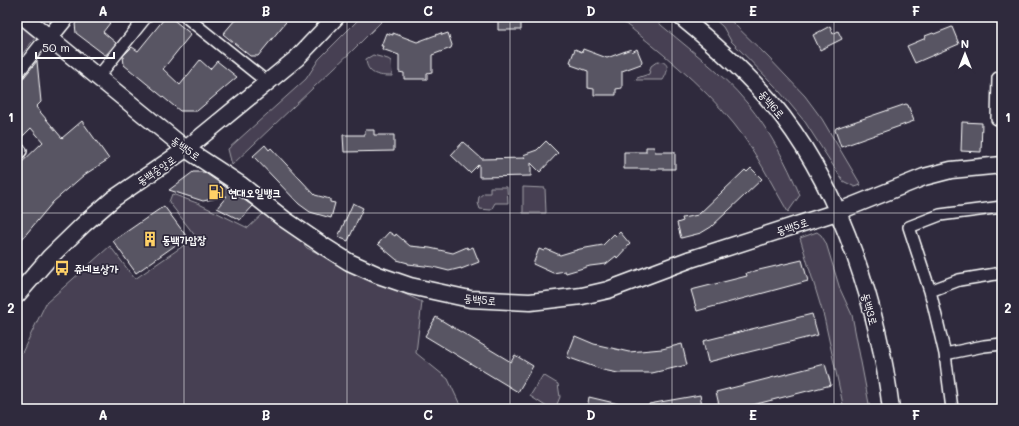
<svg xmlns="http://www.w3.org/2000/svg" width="1019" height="426" font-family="Mali,'Poor Story',sans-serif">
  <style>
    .green { fill: #464152; stroke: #a2a0a8 }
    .building { fill: #595564; stroke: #fff }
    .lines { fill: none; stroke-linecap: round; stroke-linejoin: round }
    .street-casing { stroke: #fff; stroke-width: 14 }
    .secondary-casing { stroke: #fff; stroke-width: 19 }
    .street { stroke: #2f2a3d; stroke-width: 11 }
    .secondary { stroke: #2f2a3d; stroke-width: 16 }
    .grid { fill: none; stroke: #fff; stroke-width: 1; stroke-opacity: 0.55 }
    .labels { text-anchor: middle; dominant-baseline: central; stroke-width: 3.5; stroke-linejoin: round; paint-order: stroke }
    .street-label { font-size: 11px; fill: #fff; stroke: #2f2a3d }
    .poi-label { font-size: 11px; font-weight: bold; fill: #fff; stroke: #2f2a3d; text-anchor: start }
    .neatline { fill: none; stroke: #fff; stroke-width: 1.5 }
    .grid-label { font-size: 13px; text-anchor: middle; font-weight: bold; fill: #fff }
  </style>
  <rect width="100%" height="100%" fill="#2f2a3d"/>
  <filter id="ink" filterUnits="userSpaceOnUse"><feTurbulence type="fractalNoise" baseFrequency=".025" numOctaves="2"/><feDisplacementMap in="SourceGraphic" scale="8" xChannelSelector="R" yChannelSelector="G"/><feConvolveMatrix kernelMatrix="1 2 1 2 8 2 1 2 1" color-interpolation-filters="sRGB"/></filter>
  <g filter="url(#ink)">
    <!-- green -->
    <path class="green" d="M 361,17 L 386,17 L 354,49 L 232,165 L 228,149 L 306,79 L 319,59 Z
      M 617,17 L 652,17 C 683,45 721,71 747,103 C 770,131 786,162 800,195 L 788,212 C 771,183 755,150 734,124 C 700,82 658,50 617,17 Z
      M 712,17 L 727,17 L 768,57 L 805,96 L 822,119 L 861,185 L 855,187 L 843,181 L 805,122 L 775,86 L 731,41 L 723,27 Z
      M 17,23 L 35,38 L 17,61 Z
      M 373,55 L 388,59 L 391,61 L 392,76 C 379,76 367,75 366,59 Z
      M 658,61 C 671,62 668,72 663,80 L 636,80 L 637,78 L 649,74 L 651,66 Z
      M 490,187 L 507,187 L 508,203 L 495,203 L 491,210 L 480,209 L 478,203 L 479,197 L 484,193 L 490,193 Z
      M 523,187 L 545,188 L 546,213 L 523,213 Z
      M 172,194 L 197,203 L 248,228 L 264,213 L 297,236 L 307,248 L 422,302 L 416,353 L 448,379 L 462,409 L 17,409 L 17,363 L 46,303 L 110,246 L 135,279 L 196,237 L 169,202 Z
      M 817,232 L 821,235 L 826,243 L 840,289 L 852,315 L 870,409 L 844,409 L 824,317 L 800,238 Z
      M 543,375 L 558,384 L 560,397 L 555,409 L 550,409 L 530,396 Z"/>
    <!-- building -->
    <path class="building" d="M 81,17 L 102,17 L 110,23 L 103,32 L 116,43 L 107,54 L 105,55 L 76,33 L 75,24 Z
      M 170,17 L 191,34 L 163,69 L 180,85 L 200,60 L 210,69 L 217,61 L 237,77 L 197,111 L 180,111 L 124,65 L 123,56 L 132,47 L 138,51 L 164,19 Z
      M 239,17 L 290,17 L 258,56 L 250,56 L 223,34 L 235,20 L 236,21 Z
      M 498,17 L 521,17 L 521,30 L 498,30 Z
      M 830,26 L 833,34 L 838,31 L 842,39 L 820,50 L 813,35 Z
      M 952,27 L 959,44 L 915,63 L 907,46 L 926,38 L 925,36 L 933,33 L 934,34 Z
      M 386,33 L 393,35 L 393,33 L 417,42 L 441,33 L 442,35 L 448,33 L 452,45 L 451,48 L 432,55 L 432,72 L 427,73 L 427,79 L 404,79 L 404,73 L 399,72 L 399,55 L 382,49 L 383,46 L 381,46 Z
      M 575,49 L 582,52 L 583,49 L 607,58 L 631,49 L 632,52 L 637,49 L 642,61 L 641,64 L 622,71 L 622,88 L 616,89 L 616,95 L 594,95 L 594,89 L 588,88 L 588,71 L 571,65 L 572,63 L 570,62 Z
      M 37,61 L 41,102 L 36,107 L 62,138 L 82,121 L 109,159 L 84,175 L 53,202 L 17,245 L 17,167 L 43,142 L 31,128 L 17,142 L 17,86 Z
      M 906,104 L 908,105 L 914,121 L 841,147 L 835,130 L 836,128 Z
      M 962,122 L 982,123 L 981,152 L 961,151 Z
      M 365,130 L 374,130 L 374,135 L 394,135 L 394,151 L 344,152 L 343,135 L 365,135 Z
      M 546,141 L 558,153 L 540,172 L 531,163 L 531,176 L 479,177 L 479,164 L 470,173 L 451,155 L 463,142 L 482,159 L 525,158 L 523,155 L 537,150 Z
      M 265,145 L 269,150 L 271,148 L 315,195 L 330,199 L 330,202 L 335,203 L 331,218 L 310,212 L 299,204 L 253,156 Z
      M 646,147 L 654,147 L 655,152 L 675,152 L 675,169 L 624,169 L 624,152 L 646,152 Z
      M 751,168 L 762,179 L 711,227 L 701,233 L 681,238 L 677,223 L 683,221 L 682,218 L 698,215 L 745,170 L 747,172 Z
      M 193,172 L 204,172 L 253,206 L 240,220 L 217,208 L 227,196 L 203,201 L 169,190 Z
      M 353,203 L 363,208 L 348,241 L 338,237 Z
      M 164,206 L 187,237 L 136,273 L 113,241 Z
      M 389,232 L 395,236 L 396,234 L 410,246 L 430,248 L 453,253 L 467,247 L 468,249 L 473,247 L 479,262 L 461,269 L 461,268 L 449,271 L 433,267 L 408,264 L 408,263 L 397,260 L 378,244 Z
      M 620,232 L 630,244 L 617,258 L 616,256 L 606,264 L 590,266 L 566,273 L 565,271 L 553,273 L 533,264 L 539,249 L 544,251 L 546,249 L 560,255 L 580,249 L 603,245 L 614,234 L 616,236 Z
      M 802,260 L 808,281 L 697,311 L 691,290 L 747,276 L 746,273 Z
      M 812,314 L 818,335 L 708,362 L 703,341 Z
      M 436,317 L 511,362 L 515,355 L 533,366 L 518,392 L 425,336 Z
      M 575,336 L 594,344 L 629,352 L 662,349 L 682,344 L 687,365 L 652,373 L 618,373 L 603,370 L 567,357 Z
      M 825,364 L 831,385 L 737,409 L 720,409 L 716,392 Z
      M 700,395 L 703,409 L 649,409 L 649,404 Z
      M 589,397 L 627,406 L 627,409 L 587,409 Z"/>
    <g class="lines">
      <!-- street casing -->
      <g class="street-casing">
        <path id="street" d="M 186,17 L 267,82
          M 17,74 L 40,45
          M 98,77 L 146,17
          M 1002,78 L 998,78 L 997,119 L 1002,119
          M 17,155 L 21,151
          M 930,291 L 959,280 L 1002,273
          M 945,354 L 984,346 L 1002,344
          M 952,409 L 945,354 L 930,291 L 909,227 L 940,215 L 1002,207"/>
      </g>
      <!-- secondary casing -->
      <g class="secondary-casing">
        <path id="secondary" d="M 24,17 L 186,149 L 241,185 L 284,219 L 322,245 L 349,262 L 378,275 L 410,286 L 470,299 L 530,302 L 582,296 L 608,290 L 691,259 L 837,212 L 924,177 L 951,170 L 1002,165
          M 681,17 C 718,47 754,79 783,117 C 843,196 879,311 891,409
          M 49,38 L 66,17
          M 17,295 L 50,257 L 84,224 L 113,199 L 186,149 L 297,58 L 336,17"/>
      </g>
      <!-- street -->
      <use href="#street" class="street"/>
      <!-- secondary -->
      <use href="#secondary" class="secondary"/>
    </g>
  </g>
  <!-- grid -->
  <path class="grid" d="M 184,17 L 184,409M 347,17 L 347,409M 510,17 L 510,409M 672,17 L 672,409M 834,17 L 834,409M 17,213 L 1002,213"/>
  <!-- icons -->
  <defs>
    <g id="fuel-bare" transform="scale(1.2)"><path d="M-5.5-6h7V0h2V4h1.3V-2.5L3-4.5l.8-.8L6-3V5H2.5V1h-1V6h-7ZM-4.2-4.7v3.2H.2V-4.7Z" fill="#ffd166" stroke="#2f2a3d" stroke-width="2.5" paint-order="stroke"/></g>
    <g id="building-bare" transform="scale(1.2)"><path d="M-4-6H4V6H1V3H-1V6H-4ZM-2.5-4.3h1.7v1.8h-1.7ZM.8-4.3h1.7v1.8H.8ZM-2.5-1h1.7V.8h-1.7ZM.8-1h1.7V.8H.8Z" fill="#ffd166" stroke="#2f2a3d" stroke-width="2.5" paint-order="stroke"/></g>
    <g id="bus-bare" transform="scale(1.2)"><path d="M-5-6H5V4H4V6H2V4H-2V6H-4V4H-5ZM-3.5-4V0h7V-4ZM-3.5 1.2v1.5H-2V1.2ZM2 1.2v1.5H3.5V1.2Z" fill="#ffd166" stroke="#2f2a3d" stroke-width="2.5" paint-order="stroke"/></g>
  </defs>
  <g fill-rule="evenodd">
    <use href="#fuel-bare" x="216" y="192"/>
    <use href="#building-bare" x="150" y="239"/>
    <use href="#bus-bare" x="62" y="268"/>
  </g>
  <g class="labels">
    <!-- street labels -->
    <g class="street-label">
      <text transform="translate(772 104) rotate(50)">동백6로</text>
      <text transform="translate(186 148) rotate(36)">동백5로</text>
      <text transform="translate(156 170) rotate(-34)">동백중앙로</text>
      <text transform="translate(792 226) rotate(-18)">동백5로</text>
      <text transform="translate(480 299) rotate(6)">동백5로</text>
      <text transform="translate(870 309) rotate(75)">동백3로</text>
    </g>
    <!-- poi labels -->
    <g class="poi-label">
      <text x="228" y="192">현대오일뱅크</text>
      <text x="162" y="239">동백가압장</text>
      <text x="74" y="268">쥬네브상가</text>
    </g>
  </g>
  <!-- margin -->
  <rect width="1019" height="426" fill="none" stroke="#2f2a3d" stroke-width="44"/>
  <!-- north arrow -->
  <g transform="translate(965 54)" stroke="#2f2a3d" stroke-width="3" paint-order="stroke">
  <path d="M0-3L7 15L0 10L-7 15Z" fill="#ffffff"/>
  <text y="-6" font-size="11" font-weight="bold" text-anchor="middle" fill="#ffffff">N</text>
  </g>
  <!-- scale -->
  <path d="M36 52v6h78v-6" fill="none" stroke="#ffffff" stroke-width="2"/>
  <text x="42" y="52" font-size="12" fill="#ffffff" stroke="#2f2a3d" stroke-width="3" paint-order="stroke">50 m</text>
  <rect x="22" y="22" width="975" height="382" class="neatline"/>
  <g class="grid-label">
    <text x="103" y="16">A</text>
    <text x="266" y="16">B</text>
    <text x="428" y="16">C</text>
    <text x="591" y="16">D</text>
    <text x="753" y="16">E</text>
    <text x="916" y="16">F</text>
    <text x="11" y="122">1</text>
    <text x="1008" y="122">1</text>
    <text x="11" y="313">2</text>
    <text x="1008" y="313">2</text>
    <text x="103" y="420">A</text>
    <text x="266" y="420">B</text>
    <text x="428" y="420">C</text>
    <text x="591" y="420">D</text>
    <text x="753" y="420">E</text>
    <text x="916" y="420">F</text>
  </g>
</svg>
